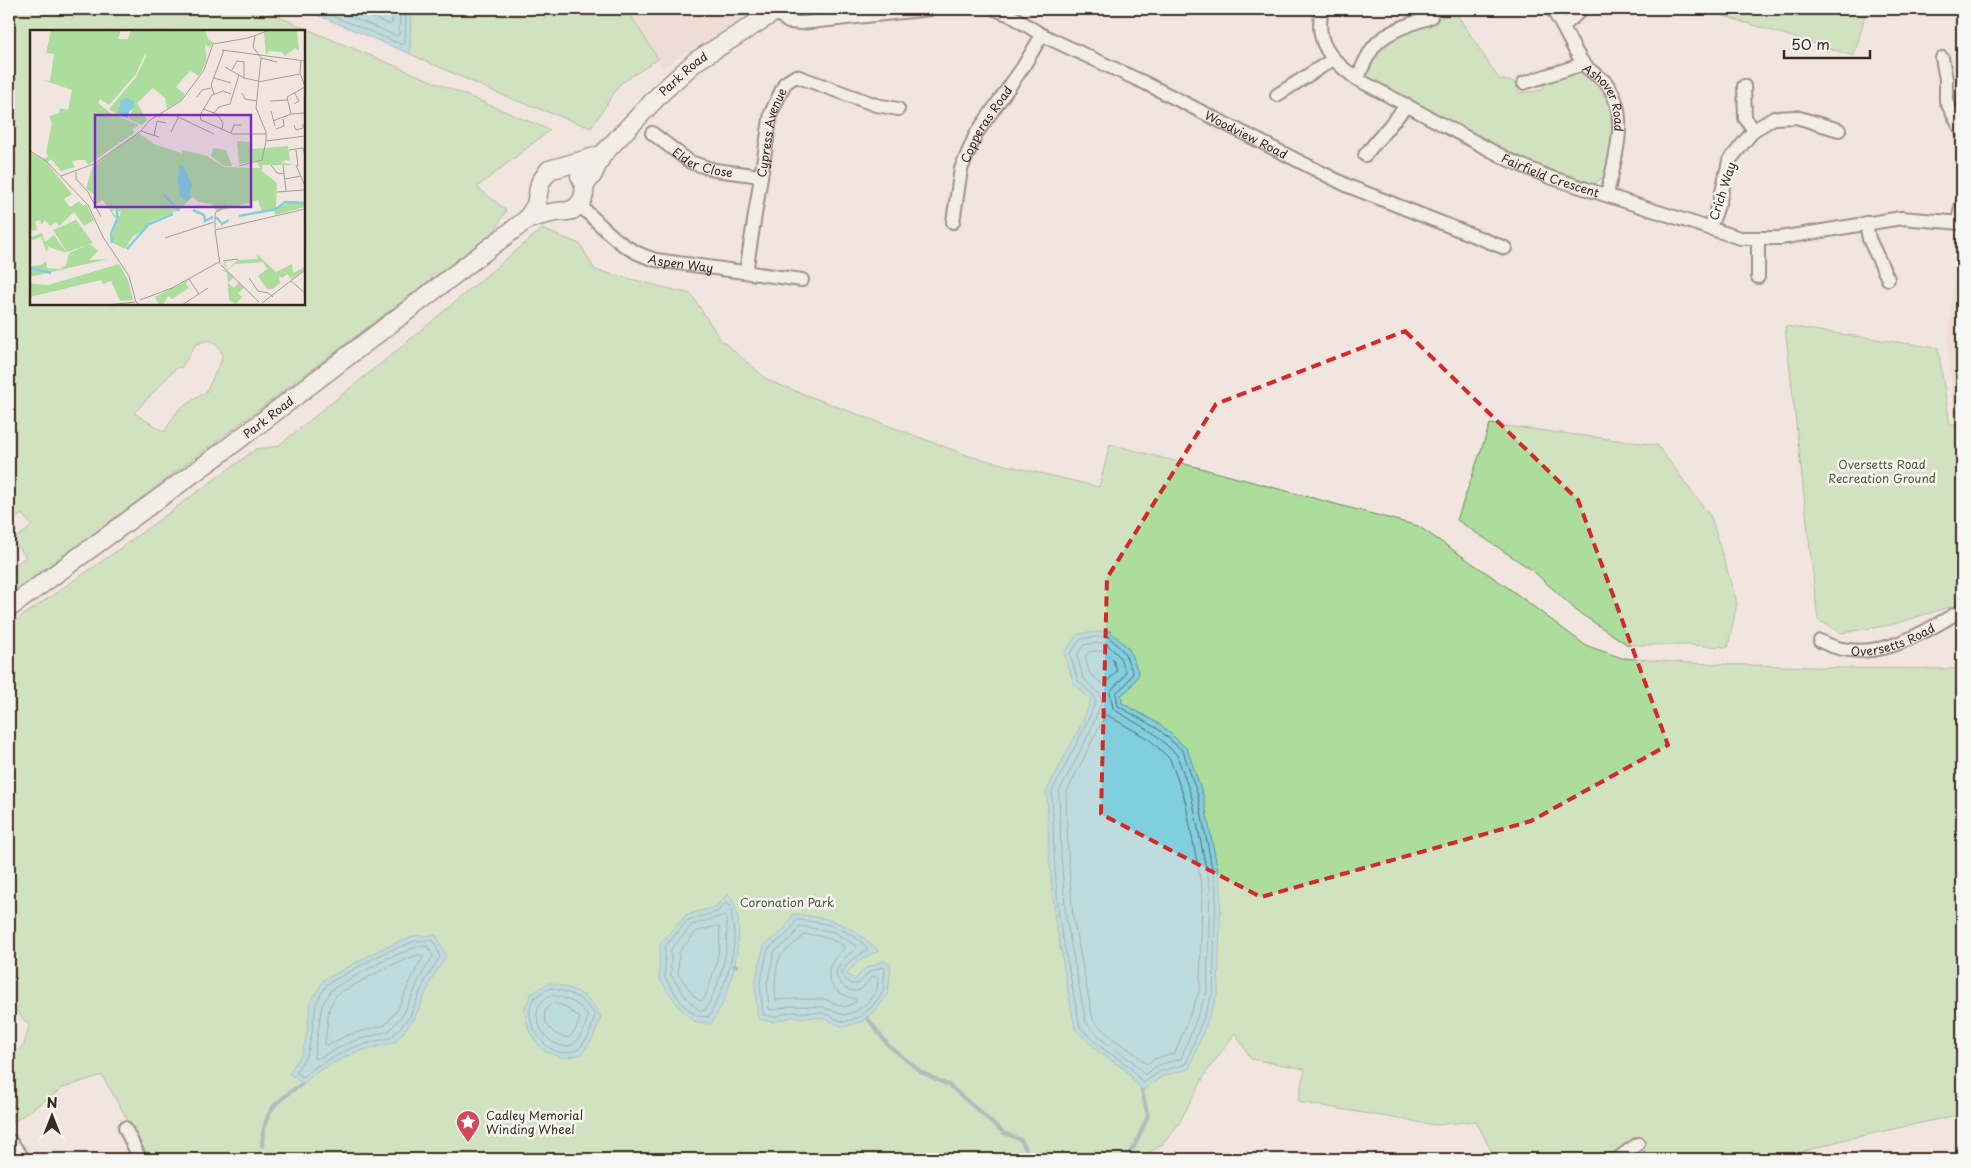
<svg xmlns="http://www.w3.org/2000/svg" width="1971" height="1168" font-family="'Playpen Sans',sans-serif">
  <style>
    .built { fill: #ebd3c8 }
    .green { fill: #acdd9d; stroke: #74845e; fill-rule: evenodd }
    .water { fill: #81cfde; stroke: #658d91 }
    .lines { fill: none; stroke-linecap: round; stroke-linejoin: round }
    .shore { stroke: #576c6b; stroke-width: 1 }
    .stream { stroke: #658d91; stroke-width: 4 }
    .street-casing { stroke: #3b2a1e; stroke-width: 16 }
    .secondary-casing { stroke: #3b2a1e; stroke-width: 21 }
    .street { stroke: #f6f6f2; stroke-width: 12 }
    .secondary { stroke: #f6f6f2; stroke-width: 18 }
    .marked { fill: none; stroke: #d62828; stroke-width: 4; stroke-dasharray: 10 6; stroke-linejoin: round }
    .labels { text-anchor: middle; dominant-baseline: central; stroke-width: 5; stroke-linejoin: round; paint-order: stroke }
    .street-label { font-size: 12px; fill: #3b2a1e; stroke: #f6f6f2 }
    .park-label { font-size: 12px; fill: #57573e; stroke: #f6f6f2 }
    .poi-label { font-size: 12px; fill: #3b2a1e; stroke: #f6f6f2; text-anchor: start }
    .inset-river { fill: none; stroke: #81cfde; stroke-width: 2.5 }
    .inset-road { fill: none; stroke: #a89b92; stroke-width: 1 }
    .view { fill: #7b2cbf; fill-opacity: 0.15; stroke: #7b2cbf; stroke-width: 2.5 }
    .inset-edge { fill: none; stroke: #3b2a1e; stroke-width: 2.5 }
  </style>
  <rect width="100%" height="100%" fill="#f1e6df"/>
  <filter id="ink" filterUnits="userSpaceOnUse"><feTurbulence type="fractalNoise" baseFrequency=".02" numOctaves="2"/><feDisplacementMap in="SourceGraphic" scale="10" xChannelSelector="R" yChannelSelector="G"/><feConvolveMatrix kernelMatrix="1 2 1 2 8 2 1 2 1" color-interpolation-filters="sRGB"/></filter>
  <g filter="url(#ink)">
    <!-- built -->
    <path class="built" d="M 627,9 L 758,9 L 663,67 Z
      M 1959,228 L 1962,228 L 1962,423 L 1954,422 L 1948,340 Z"/>
    <!-- green -->
    <path class="green" d="M 9,9 L 262,9 L 304,28 L 550,130 L 477,187 L 506,210 L 494,232 L 104,526 L 21,586 L 9,592 L 9,570 L 26,557 L 14,540 L 32,526 L 22,514 L 9,523 ZM 304,31 L 304,304 L 31,304 L 31,31 ZM 208,340 L 216,344 L 222,352 L 222,359 L 206,392 L 179,409 L 164,432 L 134,413 L 176,368 L 182,367 L 195,345 Z
      M 411,9 L 627,9 L 658,59 L 620,84 L 591,128 L 502,95 L 410,54 Z
      M 1701,9 L 1867,9 L 1854,56 Z
      M 1456,13 L 1499,79 L 1514,82 L 1520,93 L 1543,90 L 1544,81 L 1586,71 C 1625,108 1615,129 1605,176 L 1594,184 L 1520,159 L 1362,74 C 1367,66 1371,56 1377,50 C 1397,29 1428,22 1456,13 Z
      M 542,229 L 580,244 L 595,270 L 691,294 L 721,340 L 769,381 L 972,457 L 1099,487 L 1110,444 L 1418,526 L 1510,589 L 1585,645 L 1622,658 L 1691,663 L 1839,668 L 1962,669 L 1962,1114 L 1843,1140 L 1778,1159 L 1495,1159 L 1476,1121 L 1435,1125 L 1298,1102 L 1305,1069 L 1251,1059 L 1235,1033 L 1206,1073 L 1178,1125 L 1162,1145 L 1138,1159 L 150,1159 L 102,1075 L 63,1088 L 9,1125 L 9,1056 L 24,1046 L 29,1026 L 9,1002 L 9,625 L 111,555 L 256,449 L 278,446 L 395,352 Z
      M 1785,326 L 1938,348 L 1950,425 L 1962,426 L 1962,603 L 1891,625 L 1841,633 L 1818,620 Z
      M 1490,424 L 1657,445 L 1711,517 L 1737,603 L 1728,647 L 1688,645 L 1628,645 L 1578,612 L 1532,570 L 1457,520 Z"/>
    <!-- water -->
    <path class="water" d="M 303,9 L 411,9 L 410,54 Z
      M 1110,631 L 1129,649 L 1139,674 L 1130,688 L 1121,695 L 1122,703 L 1161,725 L 1187,749 L 1203,795 L 1221,887 L 1218,993 L 1189,1069 L 1163,1076 L 1142,1091 L 1126,1070 L 1100,1053 L 1075,1029 L 1055,919 L 1049,855 L 1047,790 L 1080,727 L 1091,700 L 1074,684 L 1064,653 L 1078,634 Z
      M 728,894 C 748,917 735,970 726,996 C 722,1006 716,1015 711,1024 L 694,1021 L 679,1007 L 659,978 L 660,944 L 686,915 L 715,907 Z
      M 793,914 C 834,918 849,924 879,951 C 866,956 855,962 847,974 L 854,980 L 866,968 L 884,961 L 891,965 L 888,994 L 876,1010 L 861,1022 L 843,1027 L 823,1018 L 792,1017 L 773,1022 L 758,1019 L 755,984 L 764,945 L 784,930 Z
      M 436,935 L 446,956 L 432,979 L 414,1019 L 395,1042 L 353,1053 L 320,1070 L 302,1084 L 289,1073 L 302,1054 L 307,1033 L 311,1001 L 324,980 L 381,949 L 414,936 Z
      M 549,983 C 575,989 587,992 601,1017 L 593,1038 L 581,1055 L 562,1058 L 542,1050 L 529,1031 L 524,1010 L 531,994 Z"/>
    <g class="lines">
      <!-- shore -->
      <path class="shore" d="M 316,9 L 403,45 L 405,43 L 406,9
        M 332,9 L 397,36 L 399,34 L 400,9
        M 351,9 L 390,25 L 392,23 L 393,9
        M 1108,636 L 1124,652 L 1133,673 L 1126,684 L 1116,693 L 1118,706 L 1158,729 L 1183,751 L 1198,796 L 1216,888 L 1213,992 L 1186,1064 L 1161,1071 L 1143,1083 L 1129,1066 L 1103,1049 L 1080,1027 L 1059,918 L 1054,855 L 1052,791 L 1084,729 L 1096,701 L 1094,696 L 1078,681 L 1070,654 L 1081,639 Z
        M 1106,643 L 1119,656 L 1126,672 L 1121,680 L 1110,692 L 1113,709 L 1155,734 L 1177,755 L 1192,798 L 1210,888 L 1207,991 L 1181,1059 L 1158,1065 L 1145,1075 L 1133,1062 L 1107,1044 L 1086,1023 L 1066,918 L 1061,854 L 1059,792 L 1090,732 L 1102,701 L 1099,693 L 1083,678 L 1077,655 L 1084,645 Z
        M 1103,651 L 1113,660 L 1117,671 L 1104,685 L 1090,674 L 1085,657 L 1089,652 Z
        M 1107,715 L 1150,740 L 1170,759 L 1185,800 L 1202,889 L 1200,989 L 1175,1053 L 1156,1058 L 1146,1064 L 1137,1055 L 1112,1038 L 1093,1020 L 1073,917 L 1068,854 L 1066,794 L 1104,717 Z
        M 726,903 L 730,905 C 731,914 733,923 734,932 C 736,956 721,996 709,1017 L 696,1016 L 682,1004 L 665,978 L 665,947 L 688,920 L 717,912 Z
        M 723,916 L 726,917 C 730,949 721,983 705,1010 L 700,1011 L 687,999 L 671,975 L 671,949 L 692,925 Z
        M 797,920 C 826,922 845,927 867,947 L 867,950 L 849,962 L 842,972 L 843,977 L 851,984 L 858,984 L 869,972 L 882,967 L 885,968 L 883,992 L 872,1007 L 859,1017 L 844,1022 L 823,1013 L 791,1012 L 773,1017 L 763,1014 L 760,984 L 768,949 L 787,934 Z
        M 717,926 L 719,927 C 723,946 712,983 703,1000 L 700,1001 L 693,995 L 678,973 L 679,952 L 696,932 Z
        M 800,926 L 834,932 L 856,946 L 856,949 L 844,958 L 836,972 C 836,983 850,996 861,989 C 865,986 869,981 872,977 L 878,977 L 877,990 L 867,1003 L 855,1012 L 844,1015 L 823,1007 L 792,1006 L 773,1010 L 769,1009 L 767,984 L 774,952 L 792,938 Z
        M 803,935 C 817,933 832,939 844,946 L 844,949 C 819,969 826,992 855,999 L 856,1002 L 845,1007 L 824,999 L 792,999 L 776,1000 C 774,989 775,968 780,957 C 784,950 797,944 803,935 Z
        M 431,940 L 434,941 L 440,957 L 427,977 L 410,1016 L 392,1037 L 351,1048 L 317,1066 L 303,1077 L 297,1073 L 297,1070 L 307,1055 L 312,1033 L 316,1003 L 327,984 L 384,953 L 415,941 Z
        M 428,946 L 433,956 L 422,974 L 404,1013 L 389,1031 L 350,1042 L 317,1059 L 314,1058 L 322,1005 L 332,989 L 386,959 L 416,947 Z
        M 417,955 L 422,955 L 423,958 L 415,971 L 398,1009 L 385,1025 L 348,1035 L 328,1045 L 325,1044 L 329,1008 L 337,994 L 389,966 Z
        M 551,988 C 571,993 585,998 595,1016 L 589,1036 L 578,1050 C 573,1051 567,1053 562,1053 C 541,1050 521,1017 534,998 C 538,994 546,990 551,988 Z
        M 552,995 C 567,998 580,1003 588,1017 L 583,1033 L 574,1044 C 571,1045 566,1047 563,1046 C 541,1043 523,1006 552,995 Z
        M 553,1003 L 564,1006 L 580,1018 L 576,1029 L 570,1037 C 552,1041 533,1012 553,1003 Z"/>
      <!-- stream -->
      <path class="stream" d="M 734,966 L 737,966
        M 867,1018 L 888,1045 L 921,1072 L 950,1086 L 1004,1133 L 1021,1140 L 1031,1159
        M 262,1146 C 263,1112 274,1102 302,1084
        M 1125,1159 L 1135,1145 L 1148,1116 L 1142,1091"/>
      <!-- street casing -->
      <g class="street-casing">
        <g id="street">
          <path id="s1" d="M 995,9 L 1010,15 L 1042,35 L 1147,84 L 1348,186 L 1505,248"/>
          <path id="s2" d="M 1322,9 C 1314,43 1331,60 1357,79 L 1509,160 L 1549,177 L 1740,238 L 1780,238 L 1901,218 L 1962,223"/>
          <path id="s3" d="M 1552,9 C 1564,26 1571,46 1583,63 C 1588,71 1599,75 1606,83 C 1631,114 1614,161 1607,195"/>
          <path d="M 775,11 L 788,22 L 801,23 L 930,9"/>
          <path d="M 1564,26 L 1582,9"/>
          <path d="M 1942,58 L 1946,79 L 1946,101 L 1962,131"/>
          <path d="M 1357,79 C 1363,66 1368,52 1378,42 C 1392,29 1414,23 1431,17"/>
          <path d="M 1524,83 L 1583,64"/>
          <path d="M 1744,86 L 1745,118 L 1754,130"/>
          <path d="M 1277,95 L 1332,60"/>
          <path id="s4" d="M 652,133 L 690,162 L 715,170 L 761,176"/>
          <path d="M 1365,155 L 1407,105"/>
          <path id="s5" d="M 579,205 C 607,229 618,249 656,260 L 802,280"/>
          <path id="s6" d="M 953,222 L 961,169 L 976,134 L 1023,67 L 1042,35"/>
          <path d="M 1866,223 L 1869,239 L 1888,279"/>
          <path d="M 1957,223 L 1962,205"/>
          <path d="M 1710,228 L 1720,200 L 1729,161 L 1754,130 L 1774,118 L 1796,117 L 1839,130"/>
          <path id="s7" d="M 746,272 L 771,113 L 785,83 L 796,76 L 876,105 L 898,109"/>
          <path d="M 1758,277 L 1758,239"/>
          <path id="s8" d="M 1820,641 C 1870,667 1918,636 1962,610"/>
          <path d="M 125,1128 L 140,1159"/>
          <path d="M 9,1140 L 24,1159"/>
          <path d="M 1617,1159 L 1638,1144"/>
        </g>
      </g>
      <!-- secondary casing -->
      <g class="secondary-casing">
        <g id="secondary">
          <path id="s9" d="M 584,186 L 593,174 L 602,155 L 663,91 L 696,61 L 779,9"/>
          <path d="M 526,220 C 536,217 546,213 557,212 C 562,211 567,212 572,210 C 585,203 588,187 580,176"/>
          <path id="s10" d="M 9,608 L 217,456 L 526,220 L 536,205 L 540,183 L 549,170 L 602,155"/>
        </g>
      </g>
      <!-- street -->
      <use href="#street" class="street"/>
      <!-- secondary -->
      <use href="#secondary" class="secondary"/>
    </g>
  </g>
  <!-- marked area -->
  <path d="M0 0H1971V1168H0ZM 1405,331 L 1578,500 L 1668,745 L 1531,821 L 1261,897 L 1101,814 L 1107,578 L 1216,404 Z" fill="#f1e6df" fill-opacity=".55" fill-rule="evenodd"/>
  <path class="marked" d="M 1405,331 L 1578,500 L 1668,745 L 1531,821 L 1261,897 L 1101,814 L 1107,578 L 1216,404 Z"/>
  <!-- icons -->
  <defs>
    <g id="sight-pin" transform="scale(1.25)"><path d="M0 17L-7.5 6A9.5 9.5 0 1 1 7.5 6Z" fill="#d1495b" stroke="#f6f6f2"/><path d="M0-6L1.8-2.2L6-1.7L2.9 1.2L3.7 5.4L0 3.3L-3.7 5.4L-2.9 1.2L-6-1.7L-1.8-2.2Z" fill="#fff"/></g>
  </defs>
  <g fill-rule="evenodd">
    <use href="#sight-pin" x="468" y="1122"/>
  </g>
  <g class="labels">
    <!-- street labels -->
    <g class="street-label">
      <text stroke="none"><textPath href="#s9" startOffset="151">Park Road</textPath></text>
      <text stroke="none"><textPath href="#s3" startOffset="105">Ashover Road</textPath></text>
      <text stroke="none"><textPath href="#s6" startOffset="105">Copperas Road</textPath></text>
      <text stroke="none"><textPath href="#s7" startOffset="142">Cypress Avenue</textPath></text>
      <text stroke="none"><textPath href="#s1" startOffset="281">Woodview Road</textPath></text>
      <text stroke="none"><textPath href="#s4" startOffset="60">Elder Close</textPath></text>
      <text stroke="none"><textPath href="#s2" startOffset="301">Fairfield Crescent</textPath></text>
      <text transform="translate(1722 191) rotate(-72)">Crich Way</text>
      <text stroke="none"><textPath href="#s5" startOffset="121">Aspen Way</textPath></text>
      <text stroke="none"><textPath href="#s10" startOffset="322">Park Road</textPath></text>
      <text stroke="none"><textPath href="#s8" startOffset="76">Oversetts Road</textPath></text>
    </g>
    <!-- park labels -->
    <g class="park-label">
      <text x="1882" y="464">Oversetts Road<tspan x="1882" dy="14">Recreation Ground</tspan></text>
      <text x="787" y="902">Coronation Park</text>
    </g>
    <!-- poi labels -->
    <g class="poi-label">
      <text x="486" y="1115">Cadley Memorial<tspan x="486" dy="14">Winding Wheel</tspan></text>
    </g>
  </g>
  <!-- overview -->
  <g transform="translate(30 30)">
    <rect width="275" height="275" fill="#f1e6df"/>
    <path d="M 21,0 L 91,0 L 88,9 L 98,9 L 101,0 L 175,0 L 178,9 L 184,13 L 180,17 L 175,15 L 177,30 L 169,46 L 160,41 L 146,57 L 155,64 L 151,70 L 137,79 L 135,68 L 123,58 L 107,73 L 117,90 L 112,95 L 98,89 L 103,78 L 98,69 L 90,71 L 88,85 L 79,79 L 106,47 L 116,27 L 115,24 L 106,44 L 79,75 L 70,69 L 68,73 L 81,83 L 109,95 L 103,99 L 104,103 L 58,135 L 55,130 L 47,130 L 42,132 L 45,137 L 31,141 L 21,129 L 17,133 L 42,164 L 34,169 L 40,177 L 49,171 L 53,176 L 56,174 L 64,190 L 54,196 L 44,182 L 29,196 L 27,192 L 20,196 L 15,190 L 12,195 L 10,190 L 5,192 L 7,200 L 0,201 L 0,122 L 14,130 L 18,126 L 16,122 L 22,93 L 19,86 L 29,83 L 30,78 L 38,80 L 42,60 L 13,50 L 20,51 L 24,24 L 16,23 ZM 242,0 L 267,0 L 269,21 L 265,18 L 255,26 L 252,22 L 239,21 L 236,25 L 234,3 ZM 108,103 L 126,115 L 152,123 L 153,120 L 177,126 L 194,137 L 230,138 L 226,131 L 209,134 L 207,111 L 219,112 L 220,119 L 258,116 L 260,131 L 256,130 L 251,132 L 264,135 L 233,135 L 232,141 L 247,153 L 246,179 L 263,171 L 273,173 L 275,177 L 245,185 L 244,179 L 232,182 L 228,170 L 187,182 L 182,174 L 168,172 L 163,167 L 149,180 L 119,192 L 116,199 L 103,206 L 95,219 L 83,213 L 82,206 L 91,182 L 84,179 L 82,182 L 88,187 L 85,188 L 73,170 L 66,174 L 63,170 L 67,166 L 56,159 L 62,137 ZM 183,118 L 196,120 L 202,136 L 194,136 L 181,126 ZM 46,190 L 63,213 L 37,222 L 23,200 ZM 12,203 L 15,212 L 24,205 L 37,223 L 18,217 L 17,223 L 11,207 L 3,210 L 0,207 ZM 60,214 L 68,221 L 59,230 L 78,229 L 0,247 L 0,236 L 11,235 L 16,231 L 17,238 L 30,239 L 36,235 L 39,223 ZM 227,224 L 246,242 L 262,234 L 263,243 L 275,237 L 275,239 L 262,249 L 257,244 L 252,248 L 249,246 L 250,253 L 243,259 L 237,259 L 228,246 L 237,239 L 233,232 L 205,234 L 198,240 L 194,235 L 195,232 L 197,232 L 195,234 L 198,239 L 208,230 L 228,229 ZM 89,234 L 98,250 L 103,270 L 90,271 L 81,251 L 73,254 L 71,250 L 0,267 L 0,249 L 3,254 L 18,255 ZM 191,240 L 195,240 L 204,247 L 198,253 L 204,258 L 209,252 L 214,258 L 208,263 L 212,267 L 206,274 L 199,270 L 197,243 ZM 158,250 L 156,254 L 159,258 L 142,269 L 138,266 L 133,275 L 129,275 L 125,267 Z" fill="#acdd9d"/>
    <path d="M 97,68 L 104,71 L 104,77 L 99,82 L 98,89 L 88,85 L 90,71 ZM 153,135 L 162,155 L 159,169 L 156,171 L 150,166 L 148,153 L 149,136 Z" fill="#81cfde"/>
    <path class="inset-river" d="M 134,165 L 149,181M 163,180 L 174,185 L 175,191 L 183,187M 209,186 L 246,179 L 255,172 L 275,173M 186,187 L 192,194 L 199,190M 82,213 L 81,204 L 88,187 L 86,177M 97,219 L 119,194 L 143,184M 0,238 L 21,243"/>
    <path class="inset-road" d="M 192,20 L 275,31M 231,28 L 247,32M 271,30 L 270,43 L 275,57M 195,37 L 214,48 L 228,51M 202,40 L 207,31 L 214,32 L 214,48M 184,48 L 201,53M 228,52 L 270,44M 275,57 L 257,67 L 261,84 L 275,83M 212,63 L 215,69 L 227,71M 184,64 L 181,55 L 194,20M 201,64 L 193,61 L 182,65 L 170,85 L 171,90 L 203,104 L 236,104M 167,67 L 172,60 L 181,58M 240,71 L 258,70M 264,74 L 269,71 L 264,62M 173,79 L 187,84 L 193,93 L 192,100M 241,81 L 245,96M 184,83 L 189,77 L 200,74 L 209,45M 127,86 L 144,85 L 184,104M 243,91 L 261,84M 264,95 L 266,100 L 273,98 L 273,94M 246,99 L 254,96 L 253,89M 111,101 L 129,107M 141,102 L 148,88M 201,103 L 204,95 L 211,95M 124,106 L 127,91 L 136,93M 236,111 L 275,106M 259,120 L 273,118 L 275,126M 266,120 L 268,136M 0,121 L 15,130 L 58,175 L 73,207 L 99,246 L 106,272 L 110,275M 241,135 L 247,143 L 254,144M 253,135 L 256,161M 266,135 L 275,156M 209,136 L 232,130 L 236,111 L 236,102 L 226,78 L 231,28 L 223,17 L 225,6M 46,142 L 46,149 L 58,162 L 71,187M 31,146 L 64,134 L 111,101 L 120,90 L 151,71 L 174,40 L 183,14 L 218,8 L 240,0M 255,149 L 271,146M 247,162 L 275,160M 185,199 L 185,183 L 195,175M 135,208 L 184,192M 193,231 L 208,229M 190,234 L 185,200 L 275,179M 191,235 L 229,272M 219,248 L 228,261 L 238,263 L 243,267M 159,249 L 169,264M 261,251 L 275,263M 110,270 L 142,258 L 189,232M 232,273 L 275,240M 78,275 L 105,272M 152,275 L 178,258"/>
    <path class="view" d="M 65,85 L 221,85 L 221,177 L 65,177 Z"/>
    <rect width="275" height="275" class="inset-edge"/>
  </g>
  <!-- margin -->
  <rect width="1971" height="1168" fill="none" stroke="#f6f6f2" stroke-width="30"/>
  <rect x="15" y="15" width="1941" height="1138" fill="none" stroke="#3b2a1e" stroke-width="2" filter="url(#ink)"/>
  <!-- north arrow -->
  <g transform="translate(52 1116)" stroke="#f6f6f2" stroke-width="4" paint-order="stroke">
  <path d="M0-4L9 19L0 12L-9 19Z" fill="#3b2a1e"/>
  <text y="-8" font-size="14" font-weight="bold" text-anchor="middle" fill="#3b2a1e">N</text>
  </g>
  <!-- scale -->
  <path d="M1784 50v8h86v-8" fill="none" stroke="#3b2a1e" stroke-width="2.5"/>
  <text x="1791" y="50" font-size="15" fill="#3b2a1e" stroke="#f6f6f2" stroke-width="4" paint-order="stroke">50 m</text>
</svg>
